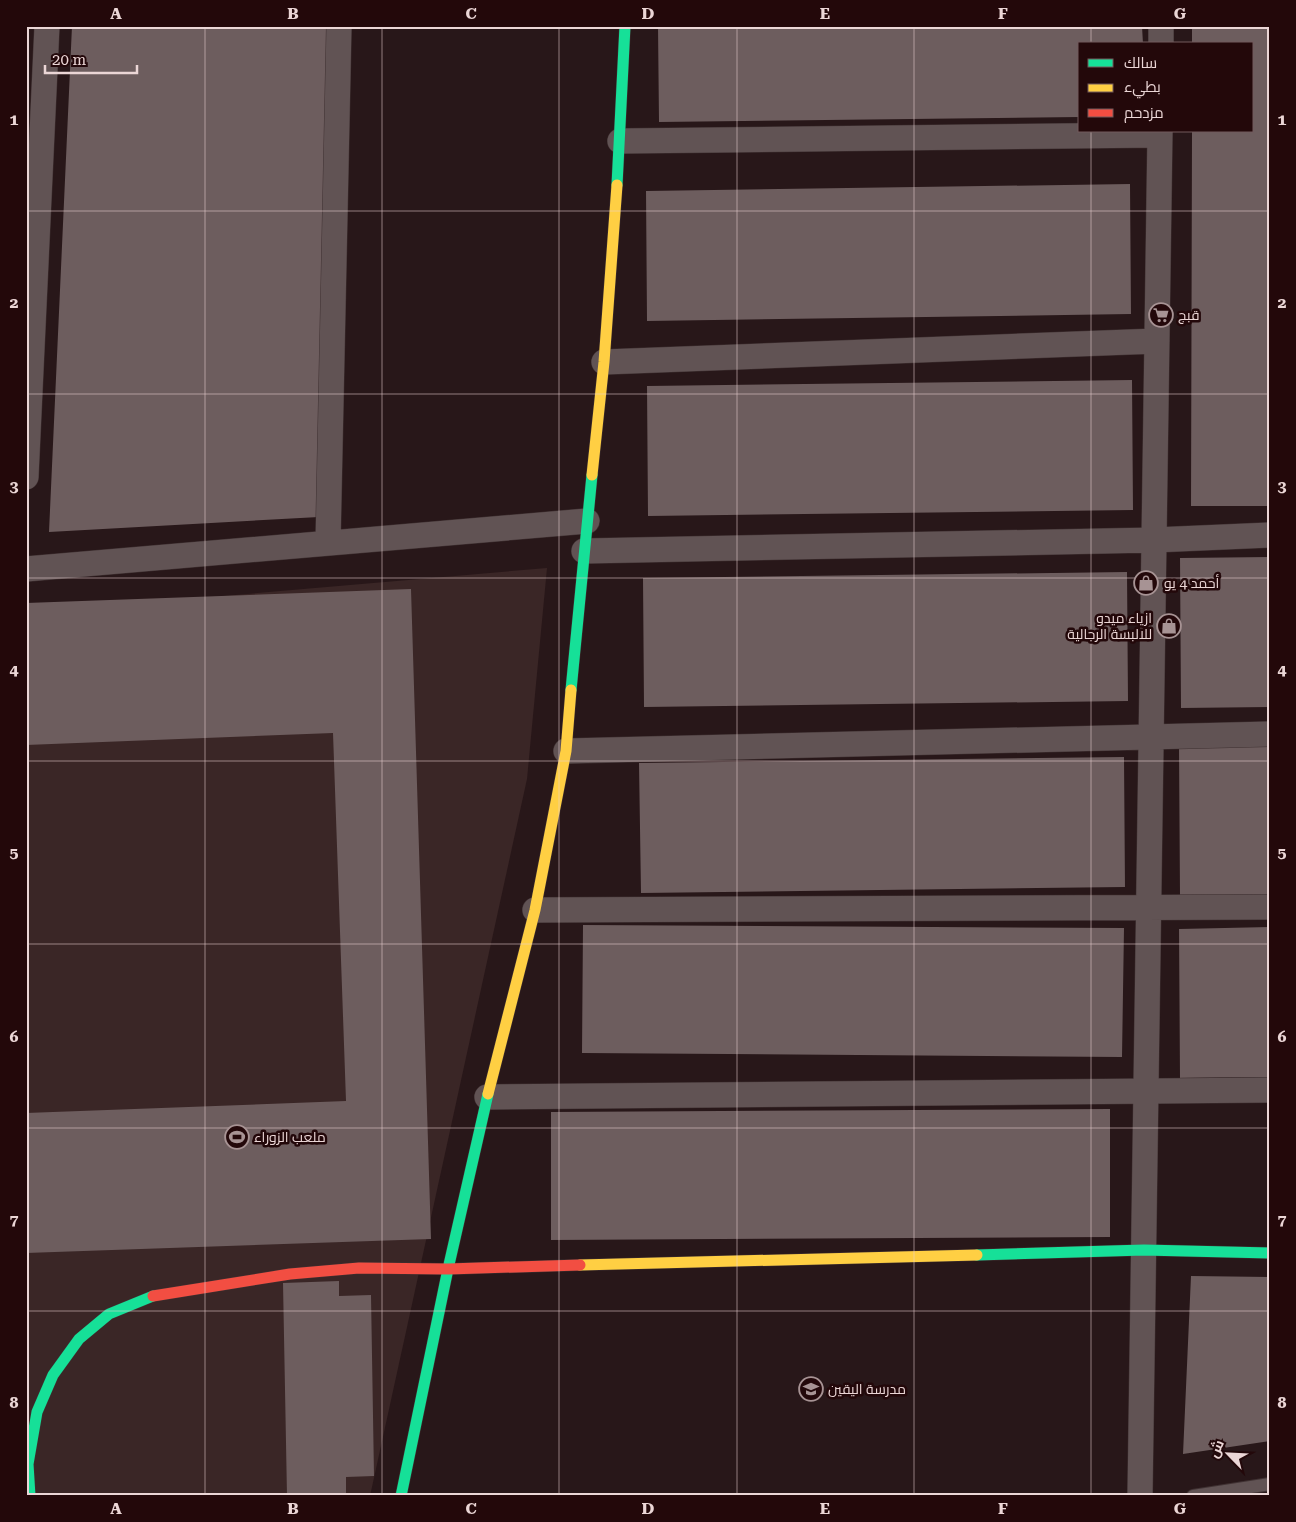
<svg xmlns="http://www.w3.org/2000/svg" width="1296" height="1522" font-family="'Roboto Serif',Cairo,serif">
  <style>
    .pitch { fill: #3a2626 }
    .building { fill: #6d5d5e }
    .lines { fill: none; stroke-linecap: round; stroke-linejoin: round }
    .lane-casing { stroke: #403233; stroke-width: 14 }
    .street-casing { stroke: #403233; stroke-width: 26 }
    .fast-casing { stroke: #403233; stroke-width: 12 }
    .slow-casing { stroke: #403233; stroke-width: 12 }
    .jam-casing { stroke: #403233; stroke-width: 12 }
    .lane { stroke: #615354; stroke-width: 12 }
    .street { stroke: #615354; stroke-width: 25 }
    .fast { stroke: #16e098; stroke-width: 11 }
    .slow { stroke: #ffcf43; stroke-width: 11 }
    .jam { stroke: #f24e42; stroke-width: 11 }
    .grid { fill: none; stroke: #ebd6d6; stroke-width: 1; stroke-opacity: 0.55 }
    .labels { text-anchor: middle; dominant-baseline: central; stroke-width: 5; stroke-linejoin: round; paint-order: stroke }
    .poi-label { font-size: 14px; fill: #ebd6d6; stroke: #23080a; text-anchor: start }
    .neatline { fill: none; stroke: #ebd6d6; stroke-width: 2 }
    .grid-label { font-size: 16px; text-anchor: middle; font-weight: bold; fill: #ebd6d6 }
  </style>
  <rect width="100%" height="100%" fill="#281719"/>
  <!-- pitch -->
  <path class="pitch" d="M 547,568 L 527,779 L 370,1496 L 26,1496 L 26,613 Z"/>
  <!-- building -->
  <path class="building" d="M 72,26 L 328,26 L 319,517 L 49,532 Z
    M 658,26 L 1142,26 L 1143,44 L 1080,44 L 1080,117 L 659,122 Z
    M 1192,26 L 1270,26 L 1270,506 L 1191,506 L 1192,131 L 1252,131 L 1252,44 L 1192,44 Z
    M 1130,184 L 1131,314 L 647,321 L 646,191 Z
    M 1132,380 L 1133,510 L 648,516 L 647,386 Z
    M 1270,557 L 1270,707 L 1181,708 L 1180,558 Z
    M 1127,572 L 1128,701 L 644,707 L 643,578 Z
    M 411,589 L 431,1239 L 26,1253 L 26,1113 L 346,1101 L 333,733 L 26,745 L 26,603 Z
    M 1270,745 L 1270,894 L 1180,896 L 1179,746 Z
    M 1124,757 L 1125,887 L 641,893 L 639,763 Z
    M 583,925 L 1124,928 L 1122,1057 L 582,1053 Z
    M 1270,927 L 1270,1077 L 1180,1078 L 1179,929 Z
    M 1110,1109 L 1110,1237 L 551,1240 L 551,1112 Z
    M 1191,1276 L 1270,1277 L 1270,1441 L 1183,1454 Z
    M 339,1281 L 339,1296 L 371,1295 L 374,1476 L 346,1477 L 346,1496 L 287,1496 L 283,1283 Z"/>
  <g class="lines">
    <!-- lane casing -->
    <g class="lane-casing">
      <path id="lane" d="M 1193,1496 L 1270,1484"/>
    </g>
    <!-- street casing -->
    <g class="street-casing">
      <path id="street" d="M 1161,44 L 1161,26
        M 620,141 L 1160,135
        M 604,362 L 1157,341
        M 26,477 L 47,26
        M 328,543 L 339,26
        M 584,551 L 1154,540 L 1270,535
        M 26,569 L 587,521
        M 566,751 L 1270,734
        M 535,910 L 1270,907
        M 487,1097 L 1270,1090
        M 1140,1496 L 1160,131"/>
    </g>
    <!-- fast casing -->
    <g class="fast-casing">
      <path id="fast" d="M 617,185 L 625,26
        M 571,690 L 592,475
        M 977,1255 L 1144,1250 L 1270,1253
        M 30,1496 L 28,1464 L 37,1412 L 53,1375 L 79,1339 L 109,1314 L 153,1296
        M 401,1496 L 448,1269 L 488,1094"/>
    </g>
    <!-- slow casing -->
    <g class="slow-casing">
      <path id="slow" d="M 592,475 L 604,362 L 617,185
        M 488,1094 L 535,910 L 566,751 L 571,690
        M 580,1265 L 977,1255"/>
    </g>
    <!-- jam casing -->
    <g class="jam-casing">
      <path id="jam" d="M 153,1296 L 290,1274 L 359,1268 L 448,1269 L 580,1265"/>
    </g>
    <!-- lane -->
    <use href="#lane" class="lane"/>
    <!-- street -->
    <use href="#street" class="street"/>
    <!-- fast -->
    <use href="#fast" class="fast"/>
    <!-- slow -->
    <use href="#slow" class="slow"/>
    <!-- jam -->
    <use href="#jam" class="jam"/>
  </g>
  <!-- grid -->
  <path class="grid" d="M 205,26 L 205,1496M 382,26 L 382,1496M 559,26 L 559,1496M 737,26 L 737,1496M 914,26 L 914,1496M 1091,26 L 1091,44M 1091,131 L 1091,1496M 26,211 L 1270,211M 26,394 L 1270,394M 26,578 L 1270,578M 26,761 L 1270,761M 26,944 L 1270,944M 26,1128 L 1270,1128M 26,1311 L 1270,1311"/>
  <!-- icons -->
  <defs>
    <g id="supermarket-ring" transform="scale(1.25)"><circle r="9.5" fill="#23080a" stroke="#a79394" stroke-width="1.5"/><path d="M-6-5.5h2.5l.6 2H6L4.5 2H-2.5L-4.4-4H-6ZM-1.5 3.2a1.3 1.3 0 1 0 .1 0ZM3 3.2a1.3 1.3 0 1 0 .1 0Z" fill="#a79394"/></g>
    <g id="shop-ring" transform="scale(1.25)"><circle r="9.5" fill="#23080a" stroke="#a79394" stroke-width="1.5"/><path d="M-5-2.5h2.3a2.7 3.5 0 0 1 5.4 0H5L5.5 6h-11ZM-1.5-2.5h3a1.5 2.3 0 0 0-3 0Z" fill="#a79394"/></g>
    <g id="stadium-ring" transform="scale(1.25)"><circle r="9.5" fill="#23080a" stroke="#a79394" stroke-width="1.5"/><path d="M0-5a6.5 5 0 1 0 0 10a6.5 5 0 1 0 0-10ZM-3.5-1.8h7v3.6h-7Z" fill="#a79394"/></g>
    <g id="school-ring" transform="scale(1.25)"><circle r="9.5" fill="#23080a" stroke="#a79394" stroke-width="1.5"/><path d="M0-5L7-2L0 1L-7-2ZM-4 1L0 2.5L4 1V4Q0 6-4 4Z" fill="#a79394"/></g>
  </defs>
  <g fill-rule="evenodd">
    <use href="#supermarket-ring" x="1161" y="315"/>
    <use href="#shop-ring" x="1146" y="583"/>
    <use href="#shop-ring" x="1169" y="626"/>
    <use href="#stadium-ring" x="237" y="1137"/>
    <use href="#school-ring" x="811" y="1389"/>
  </g>
  <g class="labels">
    <!-- poi labels -->
    <g class="poi-label">
      <text x="1178" y="315">قبج</text>
      <text x="1164" y="583">أحمد 4 يو</text>
      <text x="1152" y="618" text-anchor="end">ازياء ميدو<tspan x="1152" dy="16">للالبسة الرجالية</tspan></text>
      <text x="254" y="1137">ملعب الزوراء</text>
      <text x="828" y="1389">مدرسة اليقين</text>
    </g>
  </g>
  <!-- border -->
  <rect width="1296" height="1522" fill="none" stroke="#23080a" stroke-width="55"/>
  <!-- legend -->
  <rect x="1078" y="42" width="175" height="90" fill="#23080a" stroke="#735a5c"/>
  <rect x="1088" y="59" width="25" height="8" fill="#16e098" stroke="#735a5c"/>
  <text x="1124" y="68" font-size="15" fill="#ebd6d6">سالك</text>
  <rect x="1088" y="84" width="25" height="8" fill="#ffcf43" stroke="#735a5c"/>
  <text x="1124" y="92" font-size="15" fill="#ebd6d6">بطيء</text>
  <rect x="1088" y="109" width="25" height="8" fill="#f24e42" stroke="#735a5c"/>
  <text x="1124" y="118" font-size="15" fill="#ebd6d6">مزدحم</text>
  <!-- north arrow -->
  <g transform="translate(1228 1454) rotate(294)" stroke="#23080a" stroke-width="4" paint-order="stroke">
  <path d="M0-4L9 19L0 12L-9 19Z" fill="#ebd6d6"/>
  <text y="-8" font-size="14" font-weight="bold" text-anchor="middle" fill="#ebd6d6">ش</text>
  </g>
  <!-- scale -->
  <path d="M45 65v8h92v-8" fill="none" stroke="#ebd6d6" stroke-width="2.5"/>
  <text x="52" y="65" font-size="15" fill="#ebd6d6" stroke="#23080a" stroke-width="4" paint-order="stroke">20 m</text>
  <rect x="28" y="28" width="1240" height="1466" class="neatline"/>
  <g class="grid-label">
    <text x="116" y="19">A</text>
    <text x="293" y="19">B</text>
    <text x="471" y="19">C</text>
    <text x="648" y="19">D</text>
    <text x="825" y="19">E</text>
    <text x="1003" y="19">F</text>
    <text x="1180" y="19">G</text>
    <text x="14" y="125">1</text>
    <text x="1282" y="125">1</text>
    <text x="14" y="308">2</text>
    <text x="1282" y="308">2</text>
    <text x="14" y="492">3</text>
    <text x="1282" y="492">3</text>
    <text x="14" y="675">4</text>
    <text x="1282" y="675">4</text>
    <text x="14" y="858">5</text>
    <text x="1282" y="858">5</text>
    <text x="14" y="1042">6</text>
    <text x="1282" y="1042">6</text>
    <text x="14" y="1225">7</text>
    <text x="1282" y="1225">7</text>
    <text x="14" y="1408">8</text>
    <text x="1282" y="1408">8</text>
    <text x="116" y="1514">A</text>
    <text x="293" y="1514">B</text>
    <text x="471" y="1514">C</text>
    <text x="648" y="1514">D</text>
    <text x="825" y="1514">E</text>
    <text x="1003" y="1514">F</text>
    <text x="1180" y="1514">G</text>
  </g>
</svg>
